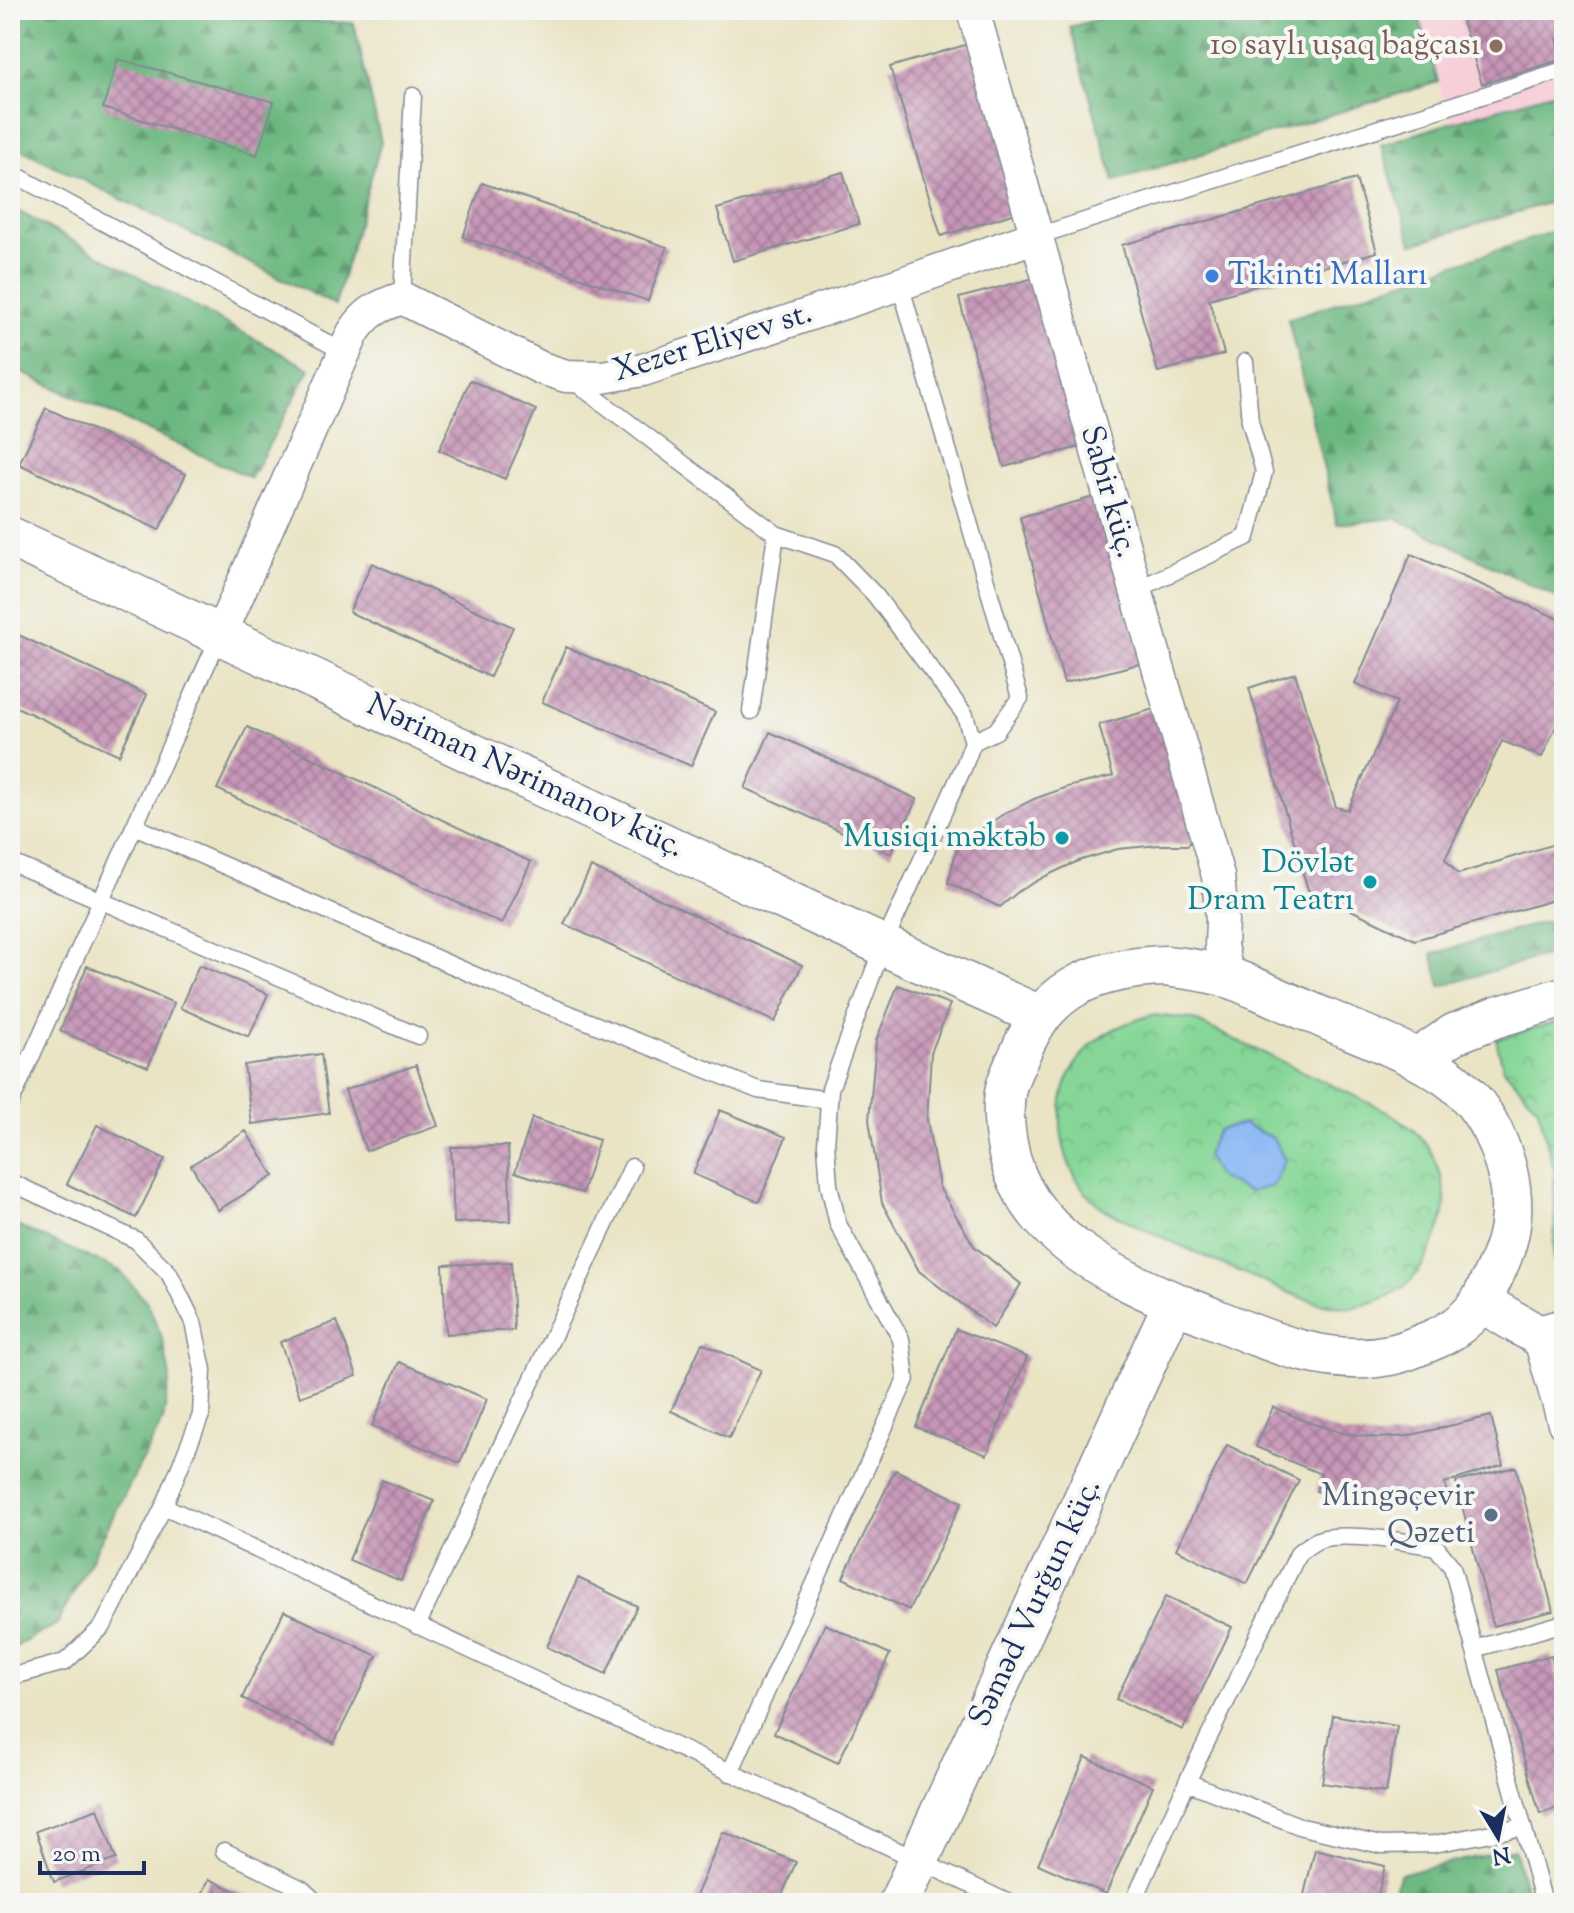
<svg xmlns="http://www.w3.org/2000/svg" width="1574" height="1913" font-family="'Sorts Mill Goudy',serif">
  <style>
    .built { fill: #f6cfd8 }
    .forest { fill: url(#forest-firs); stroke: #44746f; stroke-width: 2 }
    .park { fill: url(#park-crowns); stroke: #50837a; stroke-width: 2 }
    .water { fill: #89b8f4; stroke: #5274a9; stroke-width: 2 }
    .building { fill: url(#building-cross-hatch) }
    .lines { fill: none; stroke-linecap: round; stroke-linejoin: round }
    .service-casing { stroke: #828a92; stroke-width: 19 }
    .minor-casing { stroke: #828a92; stroke-width: 35 }
    .tertiary-casing { stroke: #828a92; stroke-width: 43 }
    .service { stroke: #fff; stroke-width: 16 }
    .minor { stroke: #fff; stroke-width: 32 }
    .tertiary { stroke: #fff; stroke-width: 40 }
    .education-dot { fill: #8d6e63; stroke: #f6f6f2; stroke-width: 3 }
    .shop-dot { fill: #3f7fe0; stroke: #f6f6f2; stroke-width: 3 }
    .culture-dot { fill: #0f9aa8; stroke: #f6f6f2; stroke-width: 3 }
    .service-dot { fill: #5c6f8a; stroke: #f6f6f2; stroke-width: 3 }
    .labels { text-anchor: middle; dominant-baseline: central; stroke-width: 8; stroke-linejoin: round; paint-order: stroke }
    .education-label { font-size: 32px; fill: #785e54; stroke: #f6f6f2; text-anchor: end }
    .shop-label { font-size: 32px; fill: #366cbe; stroke: #f6f6f2; text-anchor: start }
    .street-label { font-size: 32px; fill: #1b2f5e; stroke: #f6f6f2 }
    .culture-label { font-size: 32px; fill: #0d838f; stroke: #f6f6f2; text-anchor: end }
    .service-label { font-size: 32px; fill: #4e5e75; stroke: #f6f6f2; text-anchor: end }
  </style>
  <defs>
    <pattern id="forest-firs" width="22" height="20" patternUnits="userSpaceOnUse" patternTransform="scale(2)"><rect width="22" height="20" fill="#6cb880"/><path d="M5 1l3.5 6h-7zM16 11l3.5 6h-7z" fill="#58966c"/></pattern>
    <pattern id="park-crowns" width="20" height="18" patternUnits="userSpaceOnUse" patternTransform="scale(2)"><rect width="20" height="18" fill="#86d797"/><path d="M2 6a3 3 0 1 1 6 0M12 15a3 3 0 1 1 6 0" fill="none" stroke="#73b985"/></pattern>
    <pattern id="building-cross-hatch" width="8" height="8" patternUnits="userSpaceOnUse" patternTransform="scale(2)"><rect width="8" height="8" fill="#c797b7"/><path d="M0 0l8 8M0 8l8-8" fill="none" stroke="#a17c98"/></pattern>
  </defs>
  <rect width="100%" height="100%" fill="#f6f6f2"/>
  <filter id="ink" filterUnits="userSpaceOnUse"><feTurbulence type="fractalNoise" baseFrequency=".0125" numOctaves="2"/><feDisplacementMap in="SourceGraphic" scale="16" xChannelSelector="R" yChannelSelector="G"/><feConvolveMatrix kernelMatrix="1 2 1 2 8 2 1 2 1" color-interpolation-filters="sRGB"/></filter>
  <filter id="wash" filterUnits="userSpaceOnUse"><feTurbulence type="fractalNoise" baseFrequency=".006" numOctaves="4" result="noise"/><feDisplacementMap in="SourceGraphic" scale="32" xChannelSelector="R" yChannelSelector="G"/><feGaussianBlur stdDeviation="1.8" result="paint"/><feColorMatrix in="noise" values="0 0 0 0 0 0 0 0 0 0 0 0 0 0 0 0 0 1.4 0 .05"/><feComposite in="paint" operator="in"/></filter>
  <g filter="url(#wash)">
    <rect width="100%" height="100%" fill="#eae4c5"/>
    <!-- built -->
    <path class="built" d="M 1417,10 L 1564,10 L 1564,89 L 1450,123 Z"/>
    <!-- forest -->
    <path class="forest" d="M 10,10 L 231,10 L 234,18 L 354,23 L 381,142 L 335,305 L 10,144 Z
      M 1130,10 L 1417,10 L 1438,82 L 1114,181 L 1070,27 Z
      M 1564,89 L 1564,198 L 1412,244 L 1381,145 L 1450,123 Z
      M 10,207 L 310,369 L 251,478 L 10,367 Z
      M 1564,228 L 1564,601 L 1396,518 L 1337,524 L 1288,319 Z
      M 1564,916 L 1564,950 L 1441,986 L 1432,954 Z
      M 10,1223 L 119,1270 L 147,1302 L 163,1340 L 170,1378 L 163,1421 L 57,1624 L 15,1647 L 10,1647 Z
      M 1514,1849 L 1529,1903 L 1392,1903 L 1399,1874 Z"/>
    <!-- park -->
    <path class="park" d="M 1152,1015 L 1191,1019 L 1387,1111 C 1401,1121 1418,1131 1428,1147 C 1437,1160 1444,1182 1445,1198 C 1447,1220 1426,1266 1410,1281 C 1396,1295 1363,1309 1344,1307 C 1313,1305 1285,1291 1257,1279 C 1206,1258 1157,1235 1107,1211 C 1097,1204 1087,1196 1081,1186 C 1055,1147 1052,1089 1084,1053 C 1103,1031 1125,1023 1152,1015 Z
      M 1564,1020 L 1564,1279 L 1553,1258 L 1555,1221 L 1554,1170 L 1538,1108 L 1503,1068 L 1496,1039 Z"/>
    <!-- water -->
    <path class="water" d="M 1243,1124 L 1273,1138 L 1285,1160 L 1273,1186 L 1249,1192 L 1218,1177 L 1206,1155 L 1218,1130 Z"/>
    <g id="blocks">
      <!-- building -->
      <path class="building" d="M 1497,10 L 1564,10 L 1564,37 L 1557,39 L 1563,59 L 1482,84 L 1462,21 Z
        M 972,43 L 1022,211 L 941,236 L 890,67 Z
        M 118,59 L 274,102 L 257,155 L 103,108 Z
        M 843,172 L 859,224 L 733,261 L 717,209 Z
        M 1356,179 L 1377,252 L 1209,299 L 1224,354 L 1158,372 L 1122,245 Z
        M 482,183 L 667,247 L 648,301 L 463,237 Z
        M 1038,277 L 1083,446 L 1004,467 L 959,298 Z
        M 470,380 L 536,410 L 505,479 L 439,450 Z
        M 46,408 L 186,474 L 159,530 L 19,464 Z
        M 1098,496 L 1143,663 L 1064,683 L 1020,517 Z
        M 1411,554 L 1564,621 L 1564,709 L 1542,757 L 1502,741 L 1445,859 L 1458,874 L 1564,841 L 1564,897 L 1415,940 L 1308,890 L 1249,688 L 1295,673 L 1336,807 L 1348,810 L 1397,702 L 1355,684 Z
        M 372,563 L 513,627 L 490,677 L 349,612 Z
        M 10,631 L 147,695 L 119,755 L 10,704 Z
        M 566,647 L 715,712 L 691,766 L 542,702 Z
        M 1164,706 L 1198,829 L 1188,845 L 1159,845 L 1118,849 L 1078,861 L 1046,876 L 1019,891 L 1000,907 L 948,883 L 958,844 L 981,829 L 1002,815 L 1034,799 L 1067,787 L 1113,776 L 1099,725 Z
        M 247,727 L 531,862 L 502,924 L 217,789 Z
        M 770,732 L 917,799 L 891,854 L 745,788 Z
        M 591,867 L 802,965 L 775,1022 L 564,924 Z
        M 199,965 L 268,994 L 249,1037 L 180,1008 Z
        M 87,966 L 174,1003 L 148,1067 L 60,1031 Z
        M 898,985 L 950,1004 L 931,1053 L 927,1120 L 939,1187 L 974,1246 L 1021,1284 L 993,1328 L 919,1271 L 882,1203 L 869,1120 L 876,1041 Z
        M 321,1054 L 329,1113 L 252,1124 L 244,1065 Z
        M 416,1065 L 438,1126 L 366,1151 L 345,1090 Z
        M 720,1110 L 786,1137 L 759,1202 L 693,1174 Z
        M 532,1118 L 599,1140 L 582,1193 L 515,1172 Z
        M 97,1125 L 165,1159 L 136,1218 L 67,1184 Z
        M 246,1131 L 274,1176 L 218,1210 L 191,1165 Z
        M 508,1146 L 511,1221 L 454,1223 L 451,1147 Z
        M 511,1262 L 514,1330 L 446,1334 L 443,1265 Z
        M 337,1321 L 357,1376 L 300,1397 L 280,1342 Z
        M 956,1329 L 1027,1357 L 987,1455 L 916,1427 Z
        M 702,1343 L 761,1370 L 729,1438 L 671,1411 Z
        M 399,1362 L 487,1399 L 460,1463 L 372,1426 Z
        M 1273,1407 L 1310,1423 L 1343,1433 L 1378,1438 L 1407,1436 L 1491,1416 L 1503,1465 L 1445,1483 L 1447,1495 L 1414,1500 L 1363,1502 L 1316,1491 L 1321,1474 L 1256,1447 Z
        M 1227,1445 L 1299,1480 L 1247,1584 L 1176,1549 Z
        M 1516,1467 L 1553,1611 L 1493,1626 L 1456,1482 Z
        M 895,1470 L 962,1502 L 909,1610 L 843,1578 Z
        M 382,1480 L 434,1501 L 401,1581 L 349,1560 Z
        M 578,1578 L 637,1606 L 606,1674 L 547,1647 Z
        M 1166,1596 L 1232,1627 L 1183,1730 L 1116,1699 Z
        M 284,1611 L 377,1656 L 334,1743 L 242,1698 Z
        M 825,1624 L 890,1654 L 838,1763 L 774,1733 Z
        M 1551,1655 L 1564,1698 L 1564,1806 L 1540,1814 L 1498,1670 Z
        M 1333,1715 L 1397,1726 L 1386,1793 L 1322,1783 Z
        M 1085,1757 L 1153,1786 L 1106,1894 L 1038,1864 Z
        M 98,1809 L 116,1859 L 54,1882 L 36,1831 Z
        M 723,1832 L 796,1862 L 779,1903 L 693,1903 Z
        M 1315,1849 L 1385,1866 L 1376,1903 L 1302,1903 Z
        M 1564,1856 L 1564,1890 L 1563,1890 L 1554,1859 Z
        M 209,1879 L 262,1903 L 198,1903 Z"/>
    </g>
  </g>
  <g filter="url(#ink)">
    <use href="#blocks" fill-opacity="0" stroke="#828a92" stroke-width="2"/>
    <g class="lines">
      <!-- service casing -->
      <g class="service-casing">
        <path id="service" d="M 10,172 L 344,352
          M 1037,236 L 1564,70
          M 900,284 L 1020,698 L 996,731 L 973,742
          M 402,298 L 413,96
          M 571,379 L 776,534 L 835,554 L 875,595 L 965,715 L 973,742 L 964,766 L 883,946 L 830,1089 L 826,1144 L 829,1185 L 838,1224 L 901,1339 L 906,1379 L 730,1773
          M 1136,590 L 1247,537 L 1264,472 L 1250,421 L 1245,362
          M 751,711 L 776,534
          M 134,826 L 497,985 L 758,1090 L 829,1100
          M 10,862 L 418,1036
          M 10,1104 L 220,635
          M 10,1182 L 136,1240 L 169,1273 L 193,1322 L 203,1370 L 201,1415 L 164,1506 L 103,1626 L 65,1662 L 10,1677
          M 164,1506 L 1009,1903
          M 417,1626 L 632,1167
          M 1474,1649 L 1564,1623
          M 1187,1782 L 1302,1827 L 1381,1845 L 1434,1844 L 1523,1827
          M 224,1851 L 302,1889 L 317,1903
          M 1133,1903 L 1187,1782 L 1299,1552 C 1306,1548 1314,1541 1321,1539 C 1346,1532 1409,1542 1436,1547 L 1452,1567 L 1544,1903"/>
      </g>
      <!-- minor casing -->
      <g class="minor-casing">
        <path id="minor" d="M 973,10 L 1136,590 L 1218,876 L 1222,920 L 1221,946 L 1228,977
          M 221,633 L 353,333 C 366,312 379,306 402,298 L 541,368 L 566,376 L 602,377 L 643,370 L 900,284 L 1037,236
          M 1539,1336 L 1564,1423"/>
      </g>
      <!-- tertiary casing -->
      <g class="tertiary-casing">
        <path id="tertiary" d="M 10,537 C 354,695 694,862 1040,1016
          M 1165,966 C 1186,968 1207,971 1227,977 C 1238,980 1249,986 1260,990 C 1281,1000 1303,1009 1324,1018 C 1365,1036 1409,1051 1446,1076 C 1490,1106 1517,1172 1510,1225 C 1507,1250 1494,1274 1483,1297 C 1473,1317 1450,1333 1430,1341 C 1417,1346 1403,1353 1390,1355 C 1321,1369 1255,1335 1193,1310 C 1116,1279 1022,1236 1007,1144 C 1004,1127 1002,1106 1006,1088 C 1009,1075 1017,1061 1022,1049 C 1049,985 1100,968 1165,966 Z
          M 1417,1059 L 1454,1034 L 1497,1017 L 1564,997
          M 1481,1302 L 1539,1336 L 1564,1329
          M 899,1903 L 1174,1302"/>
      </g>
      <!-- service -->
      <use href="#service" class="service"/>
      <!-- minor -->
      <use href="#minor" class="minor"/>
      <!-- tertiary -->
      <use href="#tertiary" class="tertiary"/>
    </g>
  </g>
  <!-- markers -->
  <circle class="education-dot" cx="1496" cy="46" r="8"/>
  <circle class="shop-dot" cx="1212" cy="276" r="8"/>
  <g class="culture-dot">
    <circle cx="1062" cy="838" r="8"/>
    <circle cx="1370" cy="882" r="8"/>
  </g>
  <circle class="service-dot" cx="1491" cy="1515" r="8"/>
  <g class="labels">
    <!-- education labels -->
    <g class="education-label">
      <text x="1480" y="46">10 saylı uşaq bağçası</text>
    </g>
    <!-- shop labels -->
    <g class="shop-label">
      <text x="1228" y="276">Tikinti Malları</text>
    </g>
    <!-- street labels -->
    <g class="street-label">
      <text transform="translate(713 343) rotate(-17)">Xezer Eliyev st.</text>
      <text transform="translate(1108 492) rotate(74)">Sabir küç.</text>
      <text transform="translate(525 777) rotate(25)">Nəriman Nərimanov küç.</text>
      <text transform="translate(1036 1603) rotate(-65)">Səməd Vurğun küç.</text>
    </g>
    <!-- culture labels -->
    <g class="culture-label">
      <text x="1046" y="838">Musiqi məktəb</text>
      <text x="1354" y="864">Dövlət<tspan x="1354" dy="37">Dram Teatrı</tspan></text>
    </g>
    <!-- service labels -->
    <g class="service-label">
      <text x="1475" y="1497">Mingəçevir<tspan x="1475" dy="37">Qəzeti</tspan></text>
    </g>
  </g>
  <!-- margin -->
  <rect width="1574" height="1913" fill="none" stroke="#f6f6f2" stroke-width="40"/>
  <!-- north arrow -->
  <g transform="translate(1498 1837) rotate(170)" stroke="#f6f6f2" stroke-width="6" paint-order="stroke">
  <path d="M0-6L14 30L0 20L-14 30Z" fill="#1b2f5e"/>
  <text y="-12" font-size="22" font-weight="bold" text-anchor="middle" fill="#1b2f5e">N</text>
  </g>
  <!-- scale -->
  <path d="M40 1861v12h104v-12" fill="none" stroke="#1b2f5e" stroke-width="4"/>
  <text x="52" y="1861" font-size="24" fill="#1b2f5e" stroke="#f6f6f2" stroke-width="6" paint-order="stroke">20 m</text>
</svg>
